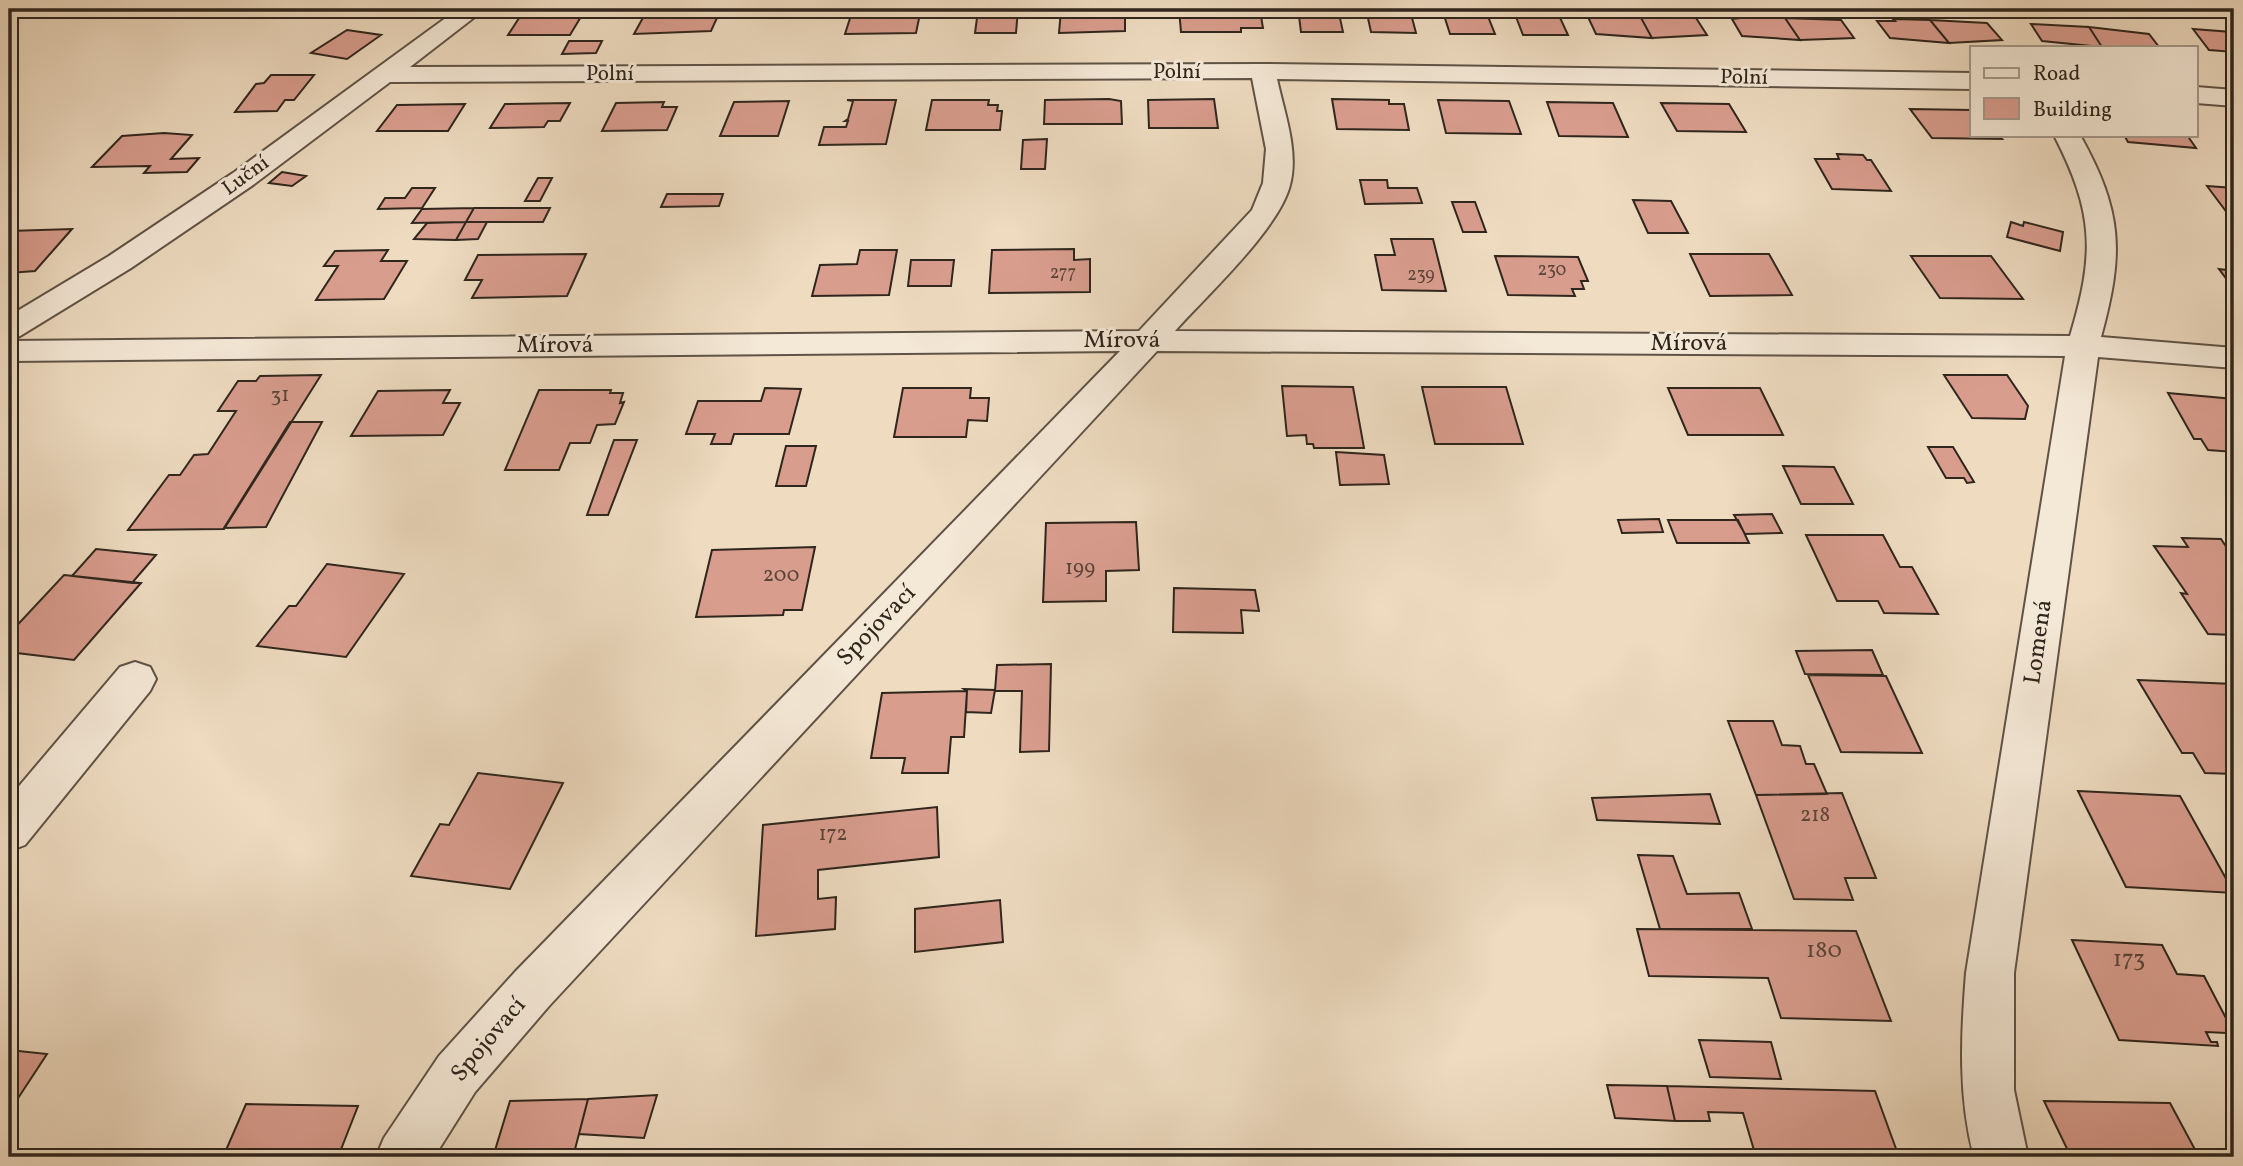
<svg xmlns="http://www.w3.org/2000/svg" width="2243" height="1166" font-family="Vollkorn,serif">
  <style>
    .building { fill: #d99d8e; stroke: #2f261d; stroke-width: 2 }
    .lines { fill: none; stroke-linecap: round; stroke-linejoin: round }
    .minor-casing { stroke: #5f5346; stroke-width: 4 }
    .minor { fill: #f4e8d6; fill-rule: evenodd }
    .labels { text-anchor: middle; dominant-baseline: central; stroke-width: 6; stroke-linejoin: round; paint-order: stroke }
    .far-number-label { font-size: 18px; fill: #5a4439 }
    .far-street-label { font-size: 21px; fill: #2f261d; stroke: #f4e8d6 }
    .number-label { font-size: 21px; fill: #5a4439 }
    .street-label { font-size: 24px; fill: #2f261d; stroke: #f4e8d6 }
    .near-number-label { font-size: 24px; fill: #5a4439 }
  </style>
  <rect width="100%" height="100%" fill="#eedbc0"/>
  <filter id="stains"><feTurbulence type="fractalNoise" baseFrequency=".00286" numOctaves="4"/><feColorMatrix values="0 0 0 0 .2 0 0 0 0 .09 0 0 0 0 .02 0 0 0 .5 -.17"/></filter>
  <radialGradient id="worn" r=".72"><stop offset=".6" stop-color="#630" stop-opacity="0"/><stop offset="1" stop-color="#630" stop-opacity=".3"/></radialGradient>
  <!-- building -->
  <path class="building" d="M 376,9 L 413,9 L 404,14 Z
    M 552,9 L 579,9 L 575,15 L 582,15 L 570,35 L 508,35 L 521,15 L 548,15 Z
    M 683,9 L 721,9 L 711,31 L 634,34 L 645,14 L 681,14 Z
    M 853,9 L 921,9 L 916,33 L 845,34 Z
    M 986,9 L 1018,9 L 1016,33 L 975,33 L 977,18 L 985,18 Z
    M 1102,9 L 1125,9 L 1125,31 L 1059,33 L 1061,10 Z
    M 1179,9 L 1260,10 L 1263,28 L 1241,28 L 1241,32 L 1181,32 Z
    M 1306,9 L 1338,9 L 1343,32 L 1301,32 L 1299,16 L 1307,16 Z
    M 1366,9 L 1410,10 L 1416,33 L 1371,32 Z
    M 1442,9 L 1485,9 L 1495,34 L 1450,34 Z
    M 1513,9 L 1556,9 L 1568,35 L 1523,35 Z
    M 1605,15 L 1640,16 L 1652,38 L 1596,34 L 1588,17 Z
    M 1640,16 L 1696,18 L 1707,35 L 1652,38 Z
    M 1749,17 L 1785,18 L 1800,40 L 1742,36 L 1732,19 Z
    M 1785,18 L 1841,20 L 1854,38 L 1800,40 Z
    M 1893,19 L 1930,20 L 1949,43 L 1890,38 L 1877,21 L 1895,21 Z
    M 1930,20 L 1987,23 L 2002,40 L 1949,43 Z
    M 2031,24 L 2089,27 L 2102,47 L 2042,41 Z
    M 2089,27 L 2149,34 L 2159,47 L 2102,47 Z
    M 2193,29 L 2232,32 L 2234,52 L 2209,50 Z
    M 347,30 L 381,35 L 347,59 L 311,53 Z
    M 569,41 L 602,41 L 596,53 L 562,54 Z
    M 271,75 L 314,75 L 294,100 L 285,100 L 277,111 L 235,112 L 256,84 L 264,83 Z
    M 1109,99 L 1121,101 L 1122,124 L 1044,124 L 1045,100 Z
    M 1214,99 L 1218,128 L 1149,128 L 1148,100 Z
    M 1332,99 L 1389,100 L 1389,104 L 1404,104 L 1409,130 L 1337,129 Z
    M 847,100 L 896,100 L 886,144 L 819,145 L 824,127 L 846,127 L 848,121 L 845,121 L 848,119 L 853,101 Z
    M 932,100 L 989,100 L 988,105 L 998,105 L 997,111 L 1002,111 L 1000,130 L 926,130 Z
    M 1438,100 L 1509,101 L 1521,134 L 1446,133 Z
    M 789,101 L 778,136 L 720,136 L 734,102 Z
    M 664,102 L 662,107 L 677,107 L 667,130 L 602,131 L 616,103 Z
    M 1547,102 L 1613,103 L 1628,137 L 1559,136 Z
    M 570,103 L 560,121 L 548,121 L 544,127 L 490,128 L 505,104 Z
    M 1661,103 L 1729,104 L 1746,132 L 1677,131 Z
    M 465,104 L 448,131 L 377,131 L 397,105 Z
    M 1910,109 L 1972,110 L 1972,135 L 1998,135 L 2002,139 L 1932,138 Z
    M 164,133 L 192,135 L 171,159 L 199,158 L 187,172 L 144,173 L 150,166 L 92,167 L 122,136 Z
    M 2124,135 L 2187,135 L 2196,148 L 2128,142 Z
    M 1047,139 L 1045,169 L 1021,169 L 1023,140 Z
    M 1837,154 L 1863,155 L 1867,160 L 1871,160 L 1891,191 L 1832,189 L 1815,159 L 1839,159 Z
    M 282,172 L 306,176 L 292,186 L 269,183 Z
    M 538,178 L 552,178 L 540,201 L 525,201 Z
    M 1360,180 L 1387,180 L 1388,188 L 1417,188 L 1422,203 L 1365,204 Z
    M 2207,186 L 2234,188 L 2234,218 L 2231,218 Z
    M 412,188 L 435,188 L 422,208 L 378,209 L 385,198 L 405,198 Z
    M 667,194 L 723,194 L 719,206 L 661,207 Z
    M 1633,200 L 1671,201 L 1688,233 L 1648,233 Z
    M 1452,202 L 1475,202 L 1486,232 L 1463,232 Z
    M 474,208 L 466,222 L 412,223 L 422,209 Z
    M 474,208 L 550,208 L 543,222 L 466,222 Z
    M 466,222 L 487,222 L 478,239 L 456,240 Z
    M 466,222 L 456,240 L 414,239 L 427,223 Z
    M 2011,222 L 2023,226 L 2024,222 L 2063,232 L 2060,251 L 2007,237 Z
    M 72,229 L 35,271 L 9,273 L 9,231 Z
    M 1391,239 L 1433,239 L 1446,291 L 1382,290 L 1375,255 L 1395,255 Z
    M 1074,249 L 1074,260 L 1090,259 L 1090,292 L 989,293 L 992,250 Z
    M 388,250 L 381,261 L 407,261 L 384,299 L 316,300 L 338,266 L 324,266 L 335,251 Z
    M 860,250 L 897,250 L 889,295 L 812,296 L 820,265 L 857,264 Z
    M 586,254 L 567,296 L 472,298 L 482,280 L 465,280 L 478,255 Z
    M 1690,254 L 1769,254 L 1792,295 L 1710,296 Z
    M 1495,256 L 1578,257 L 1588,281 L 1581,281 L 1584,289 L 1572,289 L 1575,296 L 1508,295 Z
    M 1911,256 L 1991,256 L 2023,299 L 1940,298 Z
    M 911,260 L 954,260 L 951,286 L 908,286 Z
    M 2219,269 L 2234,271 L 2234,289 Z
    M 321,375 L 224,529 L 128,530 L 169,475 L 180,475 L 194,455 L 208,454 L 236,411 L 218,411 L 238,381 L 256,381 L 260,376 Z
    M 1944,375 L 2007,375 L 2028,406 L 2025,419 L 1972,418 Z
    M 1282,386 L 1353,387 L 1364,448 L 1314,448 L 1313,444 L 1307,444 L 1306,435 L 1287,436 Z
    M 1422,387 L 1506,387 L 1523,444 L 1435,444 Z
    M 765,388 L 801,389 L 789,434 L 734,434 L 731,444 L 711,444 L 715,434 L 686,434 L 698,401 L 761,401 Z
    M 903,388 L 971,388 L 970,398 L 989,398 L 987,421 L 968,420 L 966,437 L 894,437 Z
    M 1668,388 L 1760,388 L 1783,435 L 1688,435 Z
    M 450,390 L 443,403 L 460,403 L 443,435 L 351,436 L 378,391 Z
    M 539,390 L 611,390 L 610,393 L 623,393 L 620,403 L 624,402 L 615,424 L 597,425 L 590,443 L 570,443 L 559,470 L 505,470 Z
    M 2168,393 L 2234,399 L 2234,452 L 2208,450 L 2201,439 L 2194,439 Z
    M 290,422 L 322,422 L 266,527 L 224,528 Z
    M 614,440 L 637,440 L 608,515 L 587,515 Z
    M 786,446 L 816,446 L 806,486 L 776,486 Z
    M 1928,447 L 1953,447 L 1974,482 L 1967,483 L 1964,478 L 1946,478 Z
    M 1336,452 L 1384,455 L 1389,484 L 1340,485 Z
    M 1783,466 L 1834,467 L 1853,504 L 1801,504 Z
    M 1772,514 L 1782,533 L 1745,534 L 1734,515 Z
    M 1659,519 L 1663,532 L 1622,533 L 1618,520 Z
    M 1668,520 L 1738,520 L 1749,543 L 1677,543 Z
    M 1136,522 L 1139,570 L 1106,571 L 1106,601 L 1043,602 L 1046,523 Z
    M 1806,535 L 1883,535 L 1900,567 L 1912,567 L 1938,614 L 1884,613 L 1878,601 L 1837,601 Z
    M 2182,538 L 2221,539 L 2227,548 L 2234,548 L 2234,635 L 2208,634 L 2181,593 L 2187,594 L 2154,546 L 2188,547 Z
    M 815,547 L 802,610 L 784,610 L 783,615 L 696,617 L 712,550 Z
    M 96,549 L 156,555 L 132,583 L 72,576 Z
    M 327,564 L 404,574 L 346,657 L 257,646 L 289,606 L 296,606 Z
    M 64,575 L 141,583 L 74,660 L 9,652 L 9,634 Z
    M 1174,588 L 1255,590 L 1259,611 L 1241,610 L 1243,633 L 1173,632 Z
    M 1872,650 L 1883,675 L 1805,674 L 1796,651 Z
    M 1051,664 L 1049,751 L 1020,752 L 1022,691 L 995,691 L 997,665 Z
    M 1808,675 L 1886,676 L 1922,753 L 1841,752 Z
    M 2138,680 L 2234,684 L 2234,774 L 2205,773 L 2193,753 L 2182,753 Z
    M 964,689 L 995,690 L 991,713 L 966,712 L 967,691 Z
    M 967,691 L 964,737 L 951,737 L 948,773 L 902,773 L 905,758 L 871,758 L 882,693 Z
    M 1728,721 L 1773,721 L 1782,745 L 1800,746 L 1806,764 L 1814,764 L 1827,794 L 1756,795 Z
    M 478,773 L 563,783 L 510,889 L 411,876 L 440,824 L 449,825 Z
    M 2078,791 L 2180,796 L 2234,893 L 2126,887 Z
    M 1842,793 L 1876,878 L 1845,878 L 1853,900 L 1794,899 L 1756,795 Z
    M 1710,794 L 1720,824 L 1597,820 L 1592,798 Z
    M 937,807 L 939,857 L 818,870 L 818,899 L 836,897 L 835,929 L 756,936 L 763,825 Z
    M 1638,855 L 1673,856 L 1687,894 L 1739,893 L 1752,929 L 1660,929 Z
    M 1000,900 L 1003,942 L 915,952 L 915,909 Z
    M 1637,929 L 1856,931 L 1891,1021 L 1781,1018 L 1768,978 L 1649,976 Z
    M 2072,940 L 2162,945 L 2177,974 L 2204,976 L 2228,1022 L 2233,1024 L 2234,1030 L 2227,1033 L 2206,1032 L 2211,1042 L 2217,1042 L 2218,1046 L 2119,1040 Z
    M 1699,1040 L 1771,1042 L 1781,1079 L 1710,1077 Z
    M 9,1050 L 47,1054 L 9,1112 Z
    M 1607,1085 L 1667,1086 L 1675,1121 L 1615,1118 Z
    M 1667,1086 L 1875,1091 L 1899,1157 L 1756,1157 L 1743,1113 L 1708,1112 L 1710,1121 L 1675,1121 Z
    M 657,1095 L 644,1138 L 579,1134 L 588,1099 Z
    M 588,1099 L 573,1157 L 493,1157 L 510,1101 Z
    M 2044,1101 L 2170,1103 L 2199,1157 L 2071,1157 Z
    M 246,1104 L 358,1106 L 338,1157 L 223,1157 Z"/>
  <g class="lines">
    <!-- minor casing -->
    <g class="minor-casing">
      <path id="minor" d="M 458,9 L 485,9 L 410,67 L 1263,64 L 1972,73 L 1972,89 L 1277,79 C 1284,112 1299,151 1290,185 C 1279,229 1207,295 1175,331 L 2070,336 C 2095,253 2094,213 2054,135 L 2080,135 C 2123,212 2124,253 2101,337 L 2234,348 L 2234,368 L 2098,357 L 2014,973 L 2014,1090 L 2028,1157 L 1974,1157 C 1958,1097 1961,1035 1966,973 L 2065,356 L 1157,351 L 549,1006 L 475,1092 L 434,1157 L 376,1157 L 384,1138 L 439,1056 L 515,972 L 1120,351 L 9,361 L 9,341 L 1139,331 L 1252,210 L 1263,183 L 1266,149 L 1252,78 L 390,82 L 253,185 L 131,268 L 20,336 L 9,339 L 9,316 L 109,256 L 233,173 Z
        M 2196,87 L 2234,90 L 2234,106 L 2196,103 Z
        M 135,662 L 150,667 L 156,679 L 150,691 L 25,845 L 9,851 L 9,798 L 120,667 Z"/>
    </g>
    <!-- minor -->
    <use href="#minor" class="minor"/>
  </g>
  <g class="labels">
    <!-- far-number labels -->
    <g class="far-number-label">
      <text x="1552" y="270">230</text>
      <text x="1063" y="273">277</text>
      <text x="1421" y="275">239</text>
    </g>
    <!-- far-street labels -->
    <g class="far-street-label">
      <text x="1177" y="72">Polní</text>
      <text x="610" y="74">Polní</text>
      <text transform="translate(1744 78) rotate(1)">Polní</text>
      <text transform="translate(246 176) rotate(-36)">Luční</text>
    </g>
    <!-- number labels -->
    <g class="number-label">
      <text x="280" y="395">31</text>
      <text x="1080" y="568">199</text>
      <text x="781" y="575">200</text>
      <text x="1815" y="815">218</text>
      <text x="833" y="834">172</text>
    </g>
    <!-- street labels -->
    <g class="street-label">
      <text x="1122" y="341">Mírová</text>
      <text x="1689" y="344">Mírová</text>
      <text x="555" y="346">Mírová</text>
      <text transform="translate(877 626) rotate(-46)">Spojovací</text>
      <text transform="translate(2039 642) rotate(-82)">Lomená</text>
      <text transform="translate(489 1040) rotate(-50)">Spojovací</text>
    </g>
    <!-- near-number labels -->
    <g class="near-number-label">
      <text x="1824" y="951">180</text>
      <text x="2129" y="960">173</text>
    </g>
  </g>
  <!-- margin -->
  <rect width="2243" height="1166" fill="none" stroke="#eedbc0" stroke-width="35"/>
  <rect x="10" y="10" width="2222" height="1145" fill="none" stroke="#2f261d" stroke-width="3.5"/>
  <rect x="18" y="18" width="2208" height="1131" fill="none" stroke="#2f261d" stroke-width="2"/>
  <!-- legend -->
  <rect x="1970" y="46" width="228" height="91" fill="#f4e8d6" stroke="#a59a8c" stroke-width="2"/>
  <rect x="1984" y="68" width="35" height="10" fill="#f4e8d6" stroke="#a59a8c" stroke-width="2"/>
  <text x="2033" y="80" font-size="21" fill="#2f261d">Road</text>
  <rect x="1984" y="98" width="35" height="21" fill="#d99d8e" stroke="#a59a8c" stroke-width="2"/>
  <text x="2033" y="116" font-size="21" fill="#2f261d">Building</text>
  <rect width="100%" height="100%" filter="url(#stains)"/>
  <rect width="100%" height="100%" fill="url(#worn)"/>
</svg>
